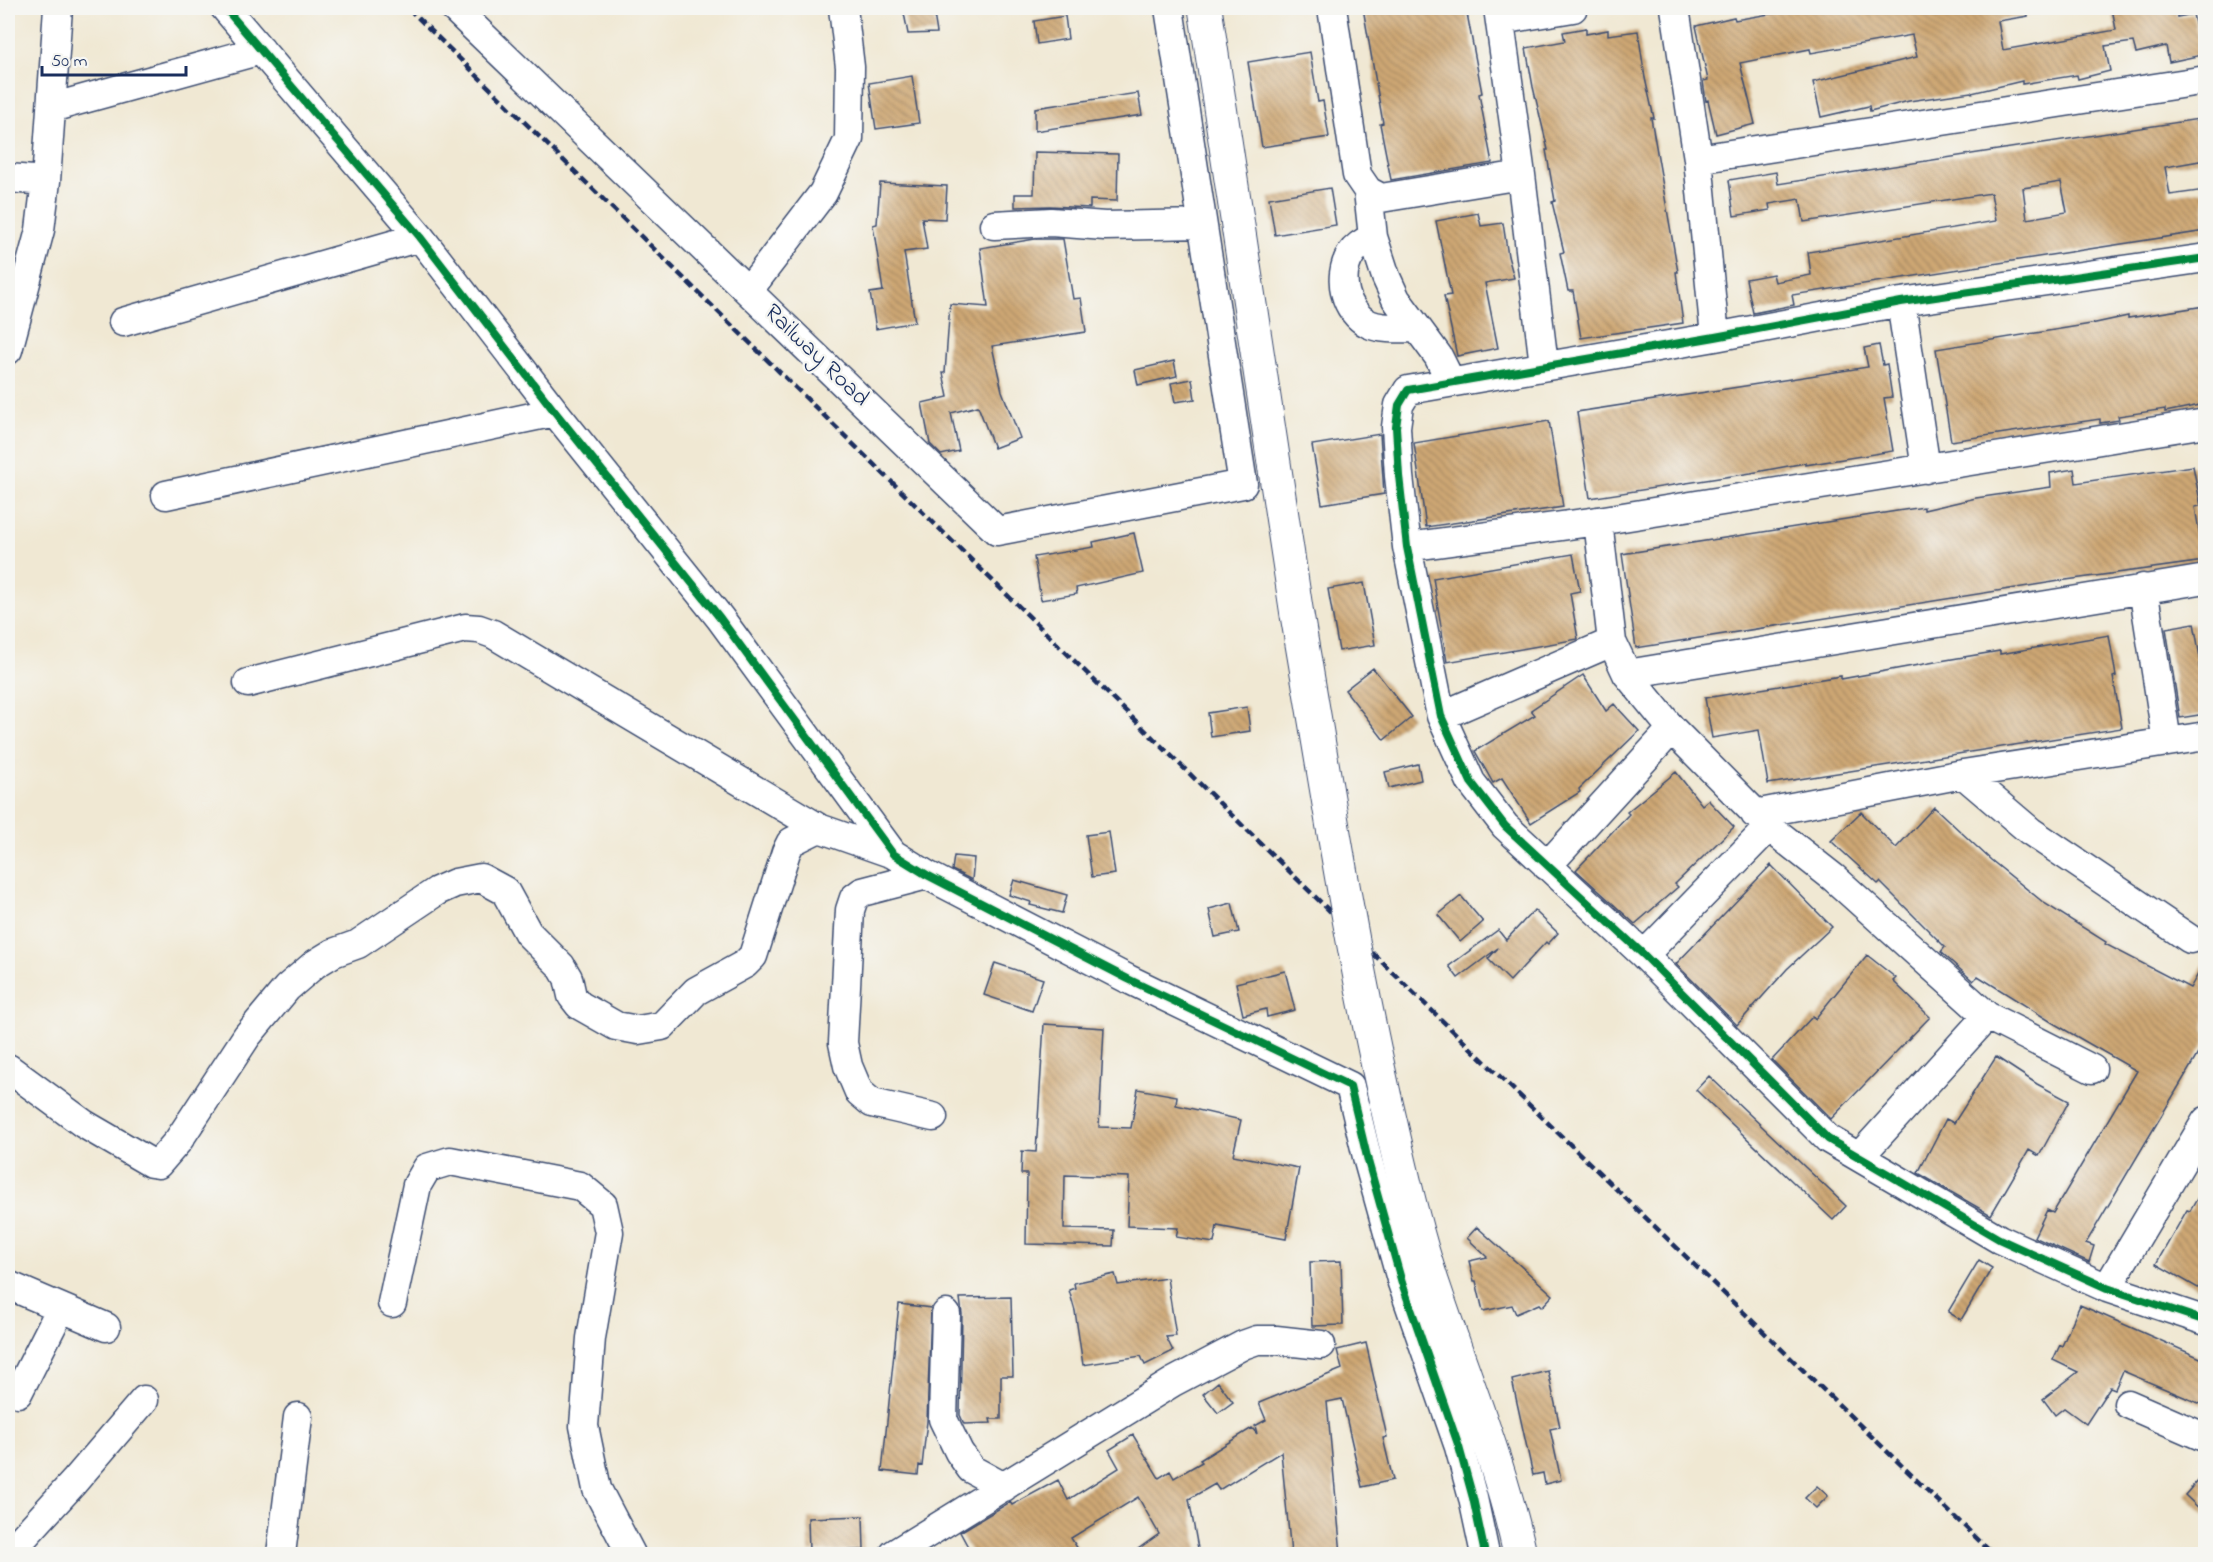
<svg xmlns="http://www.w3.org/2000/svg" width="2213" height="1562" font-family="'Indie Flower',sans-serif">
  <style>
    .building { fill: url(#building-back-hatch); fill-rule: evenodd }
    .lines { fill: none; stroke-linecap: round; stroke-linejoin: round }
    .minor-casing { stroke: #3b4b70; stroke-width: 31 }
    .major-casing { stroke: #3b4b70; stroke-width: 35 }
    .minor { stroke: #fff; stroke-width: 28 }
    .major { stroke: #fff; stroke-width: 33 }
    .rail { stroke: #1b2f5e; stroke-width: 4.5; stroke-dasharray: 9 4.5; stroke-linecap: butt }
    .major-bridge-casing { stroke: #3b4b70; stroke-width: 35; stroke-linecap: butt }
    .major-bridge { stroke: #fff; stroke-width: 33 }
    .cycleway-casing { stroke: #f6f6f2; stroke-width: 11 }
    .cycleway { stroke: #00873e; stroke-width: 8 }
    .labels { text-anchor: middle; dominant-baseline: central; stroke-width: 5; stroke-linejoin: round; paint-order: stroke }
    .street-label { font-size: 24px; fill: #1b2f5e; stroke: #f6f6f2 }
  </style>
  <defs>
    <pattern id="building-back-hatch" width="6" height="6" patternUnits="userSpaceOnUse" patternTransform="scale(1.5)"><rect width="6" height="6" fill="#cea773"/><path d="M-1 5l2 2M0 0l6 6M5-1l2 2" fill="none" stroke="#a68862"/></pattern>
  </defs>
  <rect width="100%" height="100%" fill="#f6f6f2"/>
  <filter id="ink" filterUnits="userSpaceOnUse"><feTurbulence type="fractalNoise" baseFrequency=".0167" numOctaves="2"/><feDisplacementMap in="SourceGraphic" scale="12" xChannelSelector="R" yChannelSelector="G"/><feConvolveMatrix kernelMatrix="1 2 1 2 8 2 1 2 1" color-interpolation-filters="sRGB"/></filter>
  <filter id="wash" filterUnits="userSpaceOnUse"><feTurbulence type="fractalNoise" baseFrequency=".008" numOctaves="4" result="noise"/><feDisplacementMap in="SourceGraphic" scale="24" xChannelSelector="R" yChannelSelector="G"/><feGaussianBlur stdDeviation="1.35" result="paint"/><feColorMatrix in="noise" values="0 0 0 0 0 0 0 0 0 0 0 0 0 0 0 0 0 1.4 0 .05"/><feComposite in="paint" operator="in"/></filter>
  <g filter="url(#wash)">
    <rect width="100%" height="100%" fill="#f0e8d3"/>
    <g id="blocks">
      <!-- building -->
      <path class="building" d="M 933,8 L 937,33 L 908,34 L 904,13 Z
        M 1363,8 L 1466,8 L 1482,93 L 1479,94 L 1492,163 L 1391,180 L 1380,124 L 1383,123 Z
        M 1805,8 L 2028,8 L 2028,16 L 1998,21 L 2003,50 L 2116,30 L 2112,8 L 2176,8 L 2177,17 L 2193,14 L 2202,55 L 2169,62 L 2166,46 L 2136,53 L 2133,42 L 2105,46 L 2110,71 L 2078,79 L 2077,75 L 2022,84 L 2022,81 L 1972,93 L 1971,92 L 1909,101 L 1870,111 L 1869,106 L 1821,117 L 1813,82 L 1917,57 L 1912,35 L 1811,53 L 1810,49 L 1740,63 L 1755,124 L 1716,134 L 1708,100 L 1706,101 L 1703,81 L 1708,80 L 1696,26 L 1734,17 L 1735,20 Z
        M 1065,16 L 1068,39 L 1037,44 L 1034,21 Z
        M 1586,28 L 1586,34 L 1608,30 L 1608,35 L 1638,31 L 1645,78 L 1654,118 L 1651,118 L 1678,272 L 1676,272 L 1683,323 L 1581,338 L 1573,291 L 1568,291 L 1560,253 L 1564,252 L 1552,202 L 1555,201 L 1546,150 L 1548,150 L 1533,87 L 1526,48 L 1565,41 L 1563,32 Z
        M 1310,52 L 1318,102 L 1323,101 L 1329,137 L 1262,147 L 1248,62 Z
        M 912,76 L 919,123 L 876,129 L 869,83 Z
        M 1138,93 L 1142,115 L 1035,131 L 1035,108 Z
        M 2205,118 L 2205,160 L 2165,167 L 2170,195 L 2205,190 L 2205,231 L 1792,295 L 1794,305 L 1753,313 L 1746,279 L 1773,274 L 1775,282 L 1811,275 L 1808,252 L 1996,221 L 1991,193 L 1804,222 L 1800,199 L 1769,204 L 1770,210 L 1734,216 L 1729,180 L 1776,172 L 1778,184 ZM 2061,182 L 2067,212 L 2027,219 L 2023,188 Z
        M 1035,152 L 1118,154 L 1117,201 L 1090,200 L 1090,208 L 1050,206 L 1015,207 L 1015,194 L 1034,194 Z
        M 880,183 L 947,186 L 945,219 L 922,218 L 927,249 L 904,252 L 915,322 L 876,329 L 870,293 L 883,291 L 873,225 L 877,224 Z
        M 1330,188 L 1336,225 L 1275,235 L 1269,198 Z
        M 1478,213 L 1481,226 L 1503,223 L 1508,256 L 1514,278 L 1485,283 L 1498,348 L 1457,356 L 1444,296 L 1451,295 L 1436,221 Z
        M 1035,239 L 1063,239 L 1073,299 L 1081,298 L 1086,332 L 992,346 L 1002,391 L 1020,438 L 994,448 L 978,406 L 951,413 L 959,451 L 941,455 L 930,444 L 922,403 L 948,397 L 943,373 L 945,373 L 950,304 L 988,307 L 980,248 Z
        M 2205,306 L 2205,404 L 2165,412 L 2165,409 L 2118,416 L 2119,420 L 2100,423 L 2100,419 L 1951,441 L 1936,349 L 2091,324 L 2128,316 L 2128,318 Z
        M 1879,345 L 1883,365 L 1887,364 L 1892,397 L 1884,398 L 1893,451 L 1805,465 L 1805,463 L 1751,473 L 1590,498 L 1577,412 L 1868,367 L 1864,348 Z
        M 1174,361 L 1177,376 L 1138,385 L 1135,370 Z
        M 1192,379 L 1195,399 L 1175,402 L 1171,383 Z
        M 1549,421 L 1563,507 L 1426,527 L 1414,443 Z
        M 1380,434 L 1384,494 L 1322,504 L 1312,445 Z
        M 2193,466 L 2201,506 L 2195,507 L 2204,561 L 2066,580 L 1636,648 L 1622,554 L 1897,511 L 1924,507 L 1924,510 L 1976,498 L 2051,487 L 2050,473 L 2074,469 L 2076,483 Z
        M 1134,533 L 1143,573 L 1076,588 L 1077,594 L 1041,600 L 1034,557 L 1094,547 L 1093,542 Z
        M 1573,554 L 1580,591 L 1570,593 L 1578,639 L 1447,662 L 1433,578 Z
        M 1364,583 L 1375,645 L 1339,651 L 1328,589 Z
        M 2194,623 L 2201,663 L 2199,664 L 2205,714 L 2180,718 L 2166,628 Z
        M 2109,635 L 2116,676 L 2113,677 L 2122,728 L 1768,784 L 1759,730 L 1712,738 L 1705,698 L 1841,676 L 1841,679 L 1946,660 L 2000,651 L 2000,654 Z
        M 1373,668 L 1412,717 L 1384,740 L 1345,690 Z
        M 1583,675 L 1606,711 L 1614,704 L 1639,731 L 1579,789 L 1580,792 L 1531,823 L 1502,778 L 1493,783 L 1475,751 L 1535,715 L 1531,710 Z
        M 1247,707 L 1250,731 L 1211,737 L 1208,713 Z
        M 1418,764 L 1421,780 L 1389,788 L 1385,772 Z
        M 1676,772 L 1702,805 L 1708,800 L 1734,827 L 1675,884 L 1678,887 L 1635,924 L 1576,870 L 1629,814 L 1627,812 Z
        M 1934,807 L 1991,860 L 2044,903 L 2106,942 L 2105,944 L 2190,988 L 2205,962 L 2205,1042 L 2086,1243 L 2094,1246 L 2089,1262 L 2034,1237 L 2047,1210 L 2053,1213 L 2137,1071 L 2053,1023 L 1978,976 L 1973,981 L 1941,952 L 1945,947 L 1880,882 L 1878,884 L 1831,841 L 1861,812 L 1896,848 Z
        M 1109,832 L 1115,874 L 1092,877 L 1086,835 Z
        M 954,856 L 974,858 L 972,880 L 952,870 Z
        M 1771,865 L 1832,927 L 1787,969 L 1737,1025 L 1676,964 Z
        M 1014,880 L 1067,895 L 1062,913 L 1030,905 L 1031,902 L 1009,895 Z
        M 1461,896 L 1483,922 L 1460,942 L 1438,915 Z
        M 1232,903 L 1239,932 L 1215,937 L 1209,909 Z
        M 1534,910 L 1558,933 L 1548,944 L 1546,942 L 1510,981 L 1488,959 L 1498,948 L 1458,978 L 1449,966 L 1498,930 L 1506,940 Z
        M 1867,955 L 1896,978 L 1893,981 L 1930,1017 L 1831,1119 L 1772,1060 L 1813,1016 L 1815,1019 Z
        M 995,963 L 1043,979 L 1032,1011 L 984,995 Z
        M 1285,971 L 1295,1010 L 1267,1017 L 1266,1009 L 1243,1015 L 1236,983 Z
        M 1044,1024 L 1104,1028 L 1099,1127 L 1131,1128 L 1138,1089 L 1177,1096 L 1176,1105 L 1241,1120 L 1233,1155 L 1299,1168 L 1286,1239 L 1217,1226 L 1214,1243 L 1176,1237 L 1178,1228 L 1127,1226 L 1129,1177 L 1065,1175 L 1064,1229 L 1114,1230 L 1113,1246 L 1026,1244 L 1027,1174 L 1021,1174 L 1022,1151 L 1036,1152 Z
        M 1996,1057 L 2037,1084 L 2069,1101 L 2039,1156 L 2029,1150 L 1991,1215 L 1918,1173 L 1946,1119 L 1954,1123 Z
        M 1709,1076 L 1846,1206 L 1833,1220 L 1696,1090 Z
        M 2205,1185 L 2205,1292 L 2156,1264 L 2187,1210 L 2190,1211 Z
        M 1477,1227 L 1553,1295 L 1542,1307 L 1539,1304 L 1516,1314 L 1512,1305 L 1483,1311 L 1476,1281 L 1474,1281 L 1469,1261 L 1487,1257 L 1467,1238 Z
        M 1979,1260 L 1992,1268 L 1961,1320 L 1948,1312 Z
        M 1341,1261 L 1343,1325 L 1312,1326 L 1310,1262 Z
        M 1115,1274 L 1118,1285 L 1167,1278 L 1176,1336 L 1166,1337 L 1173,1351 L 1145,1365 L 1141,1356 L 1083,1365 L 1075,1311 L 1069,1290 L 1075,1288 L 1074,1283 Z
        M 1011,1297 L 1013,1376 L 1001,1376 L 1001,1419 L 990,1419 L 991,1423 L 964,1424 L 960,1415 L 962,1314 L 960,1298 Z
        M 899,1304 L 931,1308 L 927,1421 L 922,1466 L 919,1465 L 918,1475 L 882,1471 Z
        M 2080,1305 L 2205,1360 L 2205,1406 L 2123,1371 L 2115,1389 L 2110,1387 L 2086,1424 L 2064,1408 L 2055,1415 L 2043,1399 L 2078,1372 L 2053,1360 L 2060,1345 L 2062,1346 Z
        M 1366,1343 L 1387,1437 L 1383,1438 L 1393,1480 L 1362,1487 L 1342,1399 L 1327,1402 L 1341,1554 L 1291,1554 L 1281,1452 L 1219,1490 L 1215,1484 L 1189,1499 L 1199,1554 L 1131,1554 L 1159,1534 L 1138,1497 L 1071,1538 L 1081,1554 L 972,1554 L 960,1532 L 1010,1502 L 1012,1505 L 1058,1480 L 1068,1500 L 1119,1468 L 1109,1450 L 1133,1435 L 1159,1478 L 1170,1471 L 1174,1478 L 1202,1462 L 1200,1460 L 1252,1428 L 1257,1434 L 1255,1426 L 1266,1420 L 1259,1403 L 1342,1369 L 1337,1350 Z
        M 1548,1371 L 1560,1427 L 1550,1429 L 1561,1480 L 1545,1484 L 1543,1473 L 1533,1475 L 1512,1380 Z
        M 1218,1382 L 1233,1402 L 1218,1413 L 1203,1394 Z
        M 2205,1472 L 2205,1514 L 2185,1495 Z
        M 1817,1486 L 1828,1496 L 1816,1508 L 1805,1498 Z
        M 863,1516 L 864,1550 L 809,1552 L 808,1518 Z"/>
    </g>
  </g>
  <g filter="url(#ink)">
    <use href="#blocks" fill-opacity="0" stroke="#3b4b70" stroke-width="1.5"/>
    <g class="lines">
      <!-- minor casing -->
      <g class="minor-casing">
        <path id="minor" d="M 225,8 L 420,237 L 555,412 L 720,618 L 893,854 L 927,875 L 1128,979 L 1350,1086 L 1368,1161 L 1402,1283 L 1459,1447 L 1473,1498 L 1485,1554
          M 454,8 L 997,531 L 1243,484 L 1169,8
          M 1332,8 L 1357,175 L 1368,191 L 1381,198 L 1521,175
          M 1498,8 L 1521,175 L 1544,365
          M 1675,8 L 1698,159 L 1715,337
          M 1500,20 L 1573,8
          M 51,108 L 261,50
          M 1698,159 L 2206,80
          M 8,178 L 46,181
          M 1368,191 L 1373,237 L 1386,277 L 1396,299 L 1438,356 L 1451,382
          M 994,225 L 1051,222 L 1105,226 L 1202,224
          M 1373,237 C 1365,242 1356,246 1351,254 C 1336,277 1345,312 1369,324 C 1382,330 1403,328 1417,328
          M 2206,258 L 1901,302 L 1715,337 L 1408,390 L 1399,405 L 1396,427 L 1399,476 L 1407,547 L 1441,716 L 1471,782 L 1505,826 L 1644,955 L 1828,1139 L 1999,1239 L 2107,1288 L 2206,1321
          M 748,291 L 823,193 L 849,139 L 850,67 L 843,8
          M 1901,302 L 1926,469
          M 123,322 L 420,237
          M 8,350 L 40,230 L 46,181 L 58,8
          M 166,495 L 555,412
          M 1598,521 L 1612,642 L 1627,674 L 1672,729 L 1769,827 L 1834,878 L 1987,1016 L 2092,1069
          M 1407,547 L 1598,521 L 2206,423
          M 2143,588 L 2167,742
          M 1627,674 L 2206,579
          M 248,683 L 465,628 L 479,629 L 493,634 L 819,828 L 893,854
          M 1441,716 L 1612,642
          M 1963,774 L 2030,831 L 2190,939
          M 1755,814 L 1963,774 L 2206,736
          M 1547,866 L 1672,729
          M 927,875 L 862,892 L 854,898 L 850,910 L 843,1043 L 848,1066 L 859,1092 L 872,1103 L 933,1117
          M 1644,955 L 1769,827
          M 8,1068 L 84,1124 L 151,1163 L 158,1164 L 178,1141 L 247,1036 L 287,988 L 315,964 L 333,953 L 358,944 L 437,891 L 455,883 L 481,878 L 505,891 L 528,933 L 561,966 L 568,978 L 572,996 L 579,1005 L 616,1026 L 638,1030 L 662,1026 L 696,991 L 745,964 L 753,956 L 786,852 L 791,842 L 819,828
          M 1859,1157 L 1987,1016
          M 8,1285 L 106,1327
          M 2107,1288 L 2206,1121
          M 392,1303 L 417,1185 L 427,1168 L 450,1161 L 580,1186 L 603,1205 L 609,1232 L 591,1338 L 584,1426 L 597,1489 L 631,1554
          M 946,1314 L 943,1419 L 959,1452 L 971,1469 L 1004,1487
          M 18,1393 L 61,1308
          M 2128,1404 L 2206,1438
          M 8,1554 L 74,1482 L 144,1400
          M 281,1554 L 298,1417
          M 894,1554 L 1173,1382 L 1243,1345 L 1257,1340 L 1276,1340 L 1321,1345"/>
      </g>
      <!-- major casing -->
      <g class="major-casing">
        <path id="major" d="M 1205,8 L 1297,615
          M 1385,1098 C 1400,1163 1414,1230 1436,1293 C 1465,1380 1501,1465 1520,1554"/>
      </g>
      <!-- minor -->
      <use href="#minor" class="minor"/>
      <!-- major -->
      <use href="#major" class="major"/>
      <!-- rail -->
      <path class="rail" d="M 408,8 L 1390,970 L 1993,1554"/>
      <!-- major-bridge casing -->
      <g class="major-bridge-casing">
        <path id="major-bridge" d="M 1297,615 C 1325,776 1349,938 1385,1098"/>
      </g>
      <!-- major-bridge -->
      <use href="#major-bridge" class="major-bridge"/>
      <!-- cycleway casing -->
      <g class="cycleway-casing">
        <path id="cycleway" d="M 225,8 L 420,237 L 555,412 L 720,618 L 893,854 L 927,875 L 1128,979 L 1350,1086 L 1368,1161 L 1402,1283 L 1459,1447 L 1473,1498 L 1485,1554
          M 2206,258 L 1901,302 L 1715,337 L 1408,390 L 1399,405 L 1396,427 L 1399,476 L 1407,547 L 1441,716 L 1471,782 L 1505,826 L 1644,955 L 1828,1139 L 1999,1239 L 2107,1288 L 2206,1321"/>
      </g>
      <!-- cycleway -->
      <use href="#cycleway" class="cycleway"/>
    </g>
  </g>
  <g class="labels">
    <!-- street labels -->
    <g class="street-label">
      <text transform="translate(816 356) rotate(44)">Railway Road</text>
    </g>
  </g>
  <!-- margin -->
  <rect width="2213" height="1562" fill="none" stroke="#f6f6f2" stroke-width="30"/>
  <!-- scale -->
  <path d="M42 66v9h144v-9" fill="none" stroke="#1b2f5e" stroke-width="3"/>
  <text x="51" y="66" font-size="18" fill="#1b2f5e" stroke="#f6f6f2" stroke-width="4.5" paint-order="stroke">50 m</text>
</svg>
